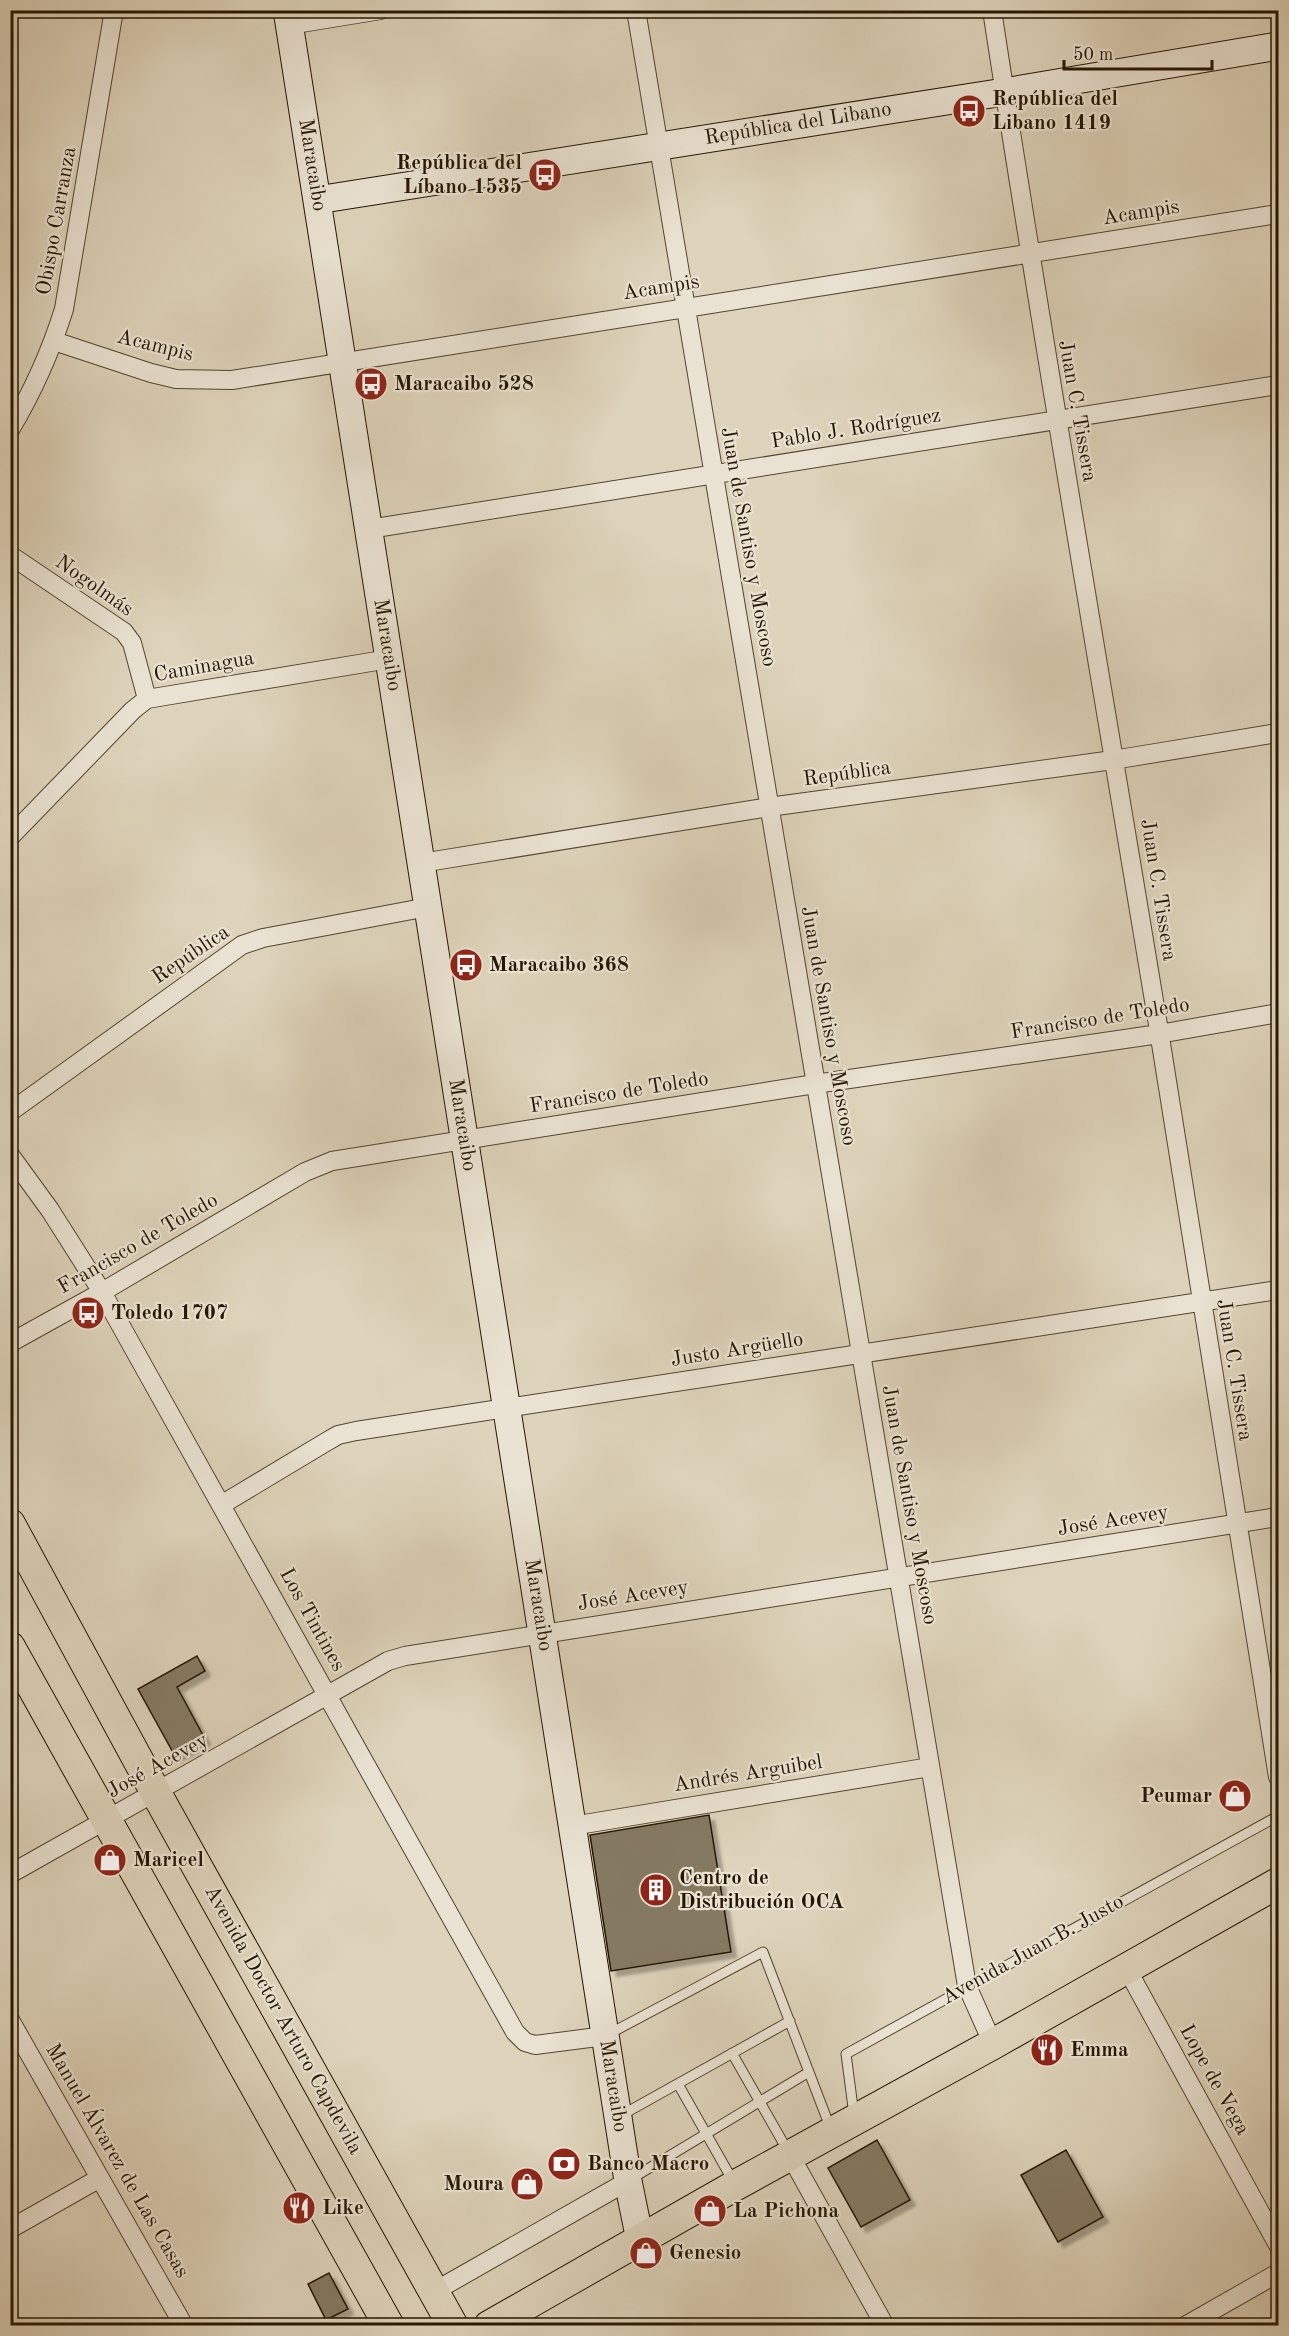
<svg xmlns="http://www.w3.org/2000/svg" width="1289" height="2336" font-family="'Old Standard TT',serif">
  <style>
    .building { fill: #857962; stroke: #251601; stroke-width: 1.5; filter: url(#shadow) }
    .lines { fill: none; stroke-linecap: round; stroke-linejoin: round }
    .lane-casing { stroke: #534630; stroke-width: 11 }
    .street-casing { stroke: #534630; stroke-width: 20 }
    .secondary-casing { stroke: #251601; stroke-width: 29 }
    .primary-casing { stroke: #251601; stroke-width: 32 }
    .lane { stroke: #eae3d3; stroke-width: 9 }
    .street { stroke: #eae3d3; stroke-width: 18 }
    .secondary { stroke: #eae3d3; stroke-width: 27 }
    .primary { stroke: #ded4bb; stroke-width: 30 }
    .labels { text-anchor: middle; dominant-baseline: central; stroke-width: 4.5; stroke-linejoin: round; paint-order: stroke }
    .poi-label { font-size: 21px; font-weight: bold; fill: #251601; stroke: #eae3d3; text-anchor: start }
    .street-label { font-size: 21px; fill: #251601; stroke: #eae3d3 }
  </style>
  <defs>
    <filter id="shadow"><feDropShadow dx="5.5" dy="5.5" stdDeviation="1.5" flood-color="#0004"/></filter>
  </defs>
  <rect width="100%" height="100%" fill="#ded4bb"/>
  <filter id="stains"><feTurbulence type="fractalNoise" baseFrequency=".00333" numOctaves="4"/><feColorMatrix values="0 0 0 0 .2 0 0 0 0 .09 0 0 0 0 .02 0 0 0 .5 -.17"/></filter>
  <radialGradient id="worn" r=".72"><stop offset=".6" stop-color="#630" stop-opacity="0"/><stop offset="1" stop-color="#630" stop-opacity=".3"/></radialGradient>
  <!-- building -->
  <path class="building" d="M 197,1656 L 205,1671 L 177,1687 L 205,1739 L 175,1756 L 138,1689 Z
    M 709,1815 L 731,1952 L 611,1971 L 590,1835 Z
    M 877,2140 L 910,2200 L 861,2227 L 828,2168 Z
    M 1066,2150 L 1103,2217 L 1058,2242 L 1021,2175 Z
    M 329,2273 L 348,2309 L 326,2320 L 308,2284 Z"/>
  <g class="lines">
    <!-- lane casing -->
    <g class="lane-casing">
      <path id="lane" d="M 607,2035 L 763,1952 L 830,2127
        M 732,2053 L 789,2153
        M 678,2084 L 733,2181
        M 854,2115 L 846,2054 L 1278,1816
        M 620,2116 L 790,2021
        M 631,2179 L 809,2072"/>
    </g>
    <!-- street casing -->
    <g class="street-casing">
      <path id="street" d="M 636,10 L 967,1986 L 993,2044
        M 992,10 C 1044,351 1103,691 1159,1031 C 1199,1280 1237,1529 1278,1777
        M 289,25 L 381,10
        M 54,341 L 151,373 L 176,379 L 232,380 L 1278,214
        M 10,430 C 33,391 51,351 64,309 L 114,10
        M 369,529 L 1278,385
        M 10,555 L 124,632 L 132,643 L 147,699
        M 10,837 L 133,710 L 147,699 L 389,659
        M 421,863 L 769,807 L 1113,760 L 1278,733
        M 10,1112 L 242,945 L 263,938 L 428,907
        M 10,1155 L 50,1210 L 102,1292 L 515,2032 L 525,2042 L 535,2045 L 605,2036
        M 10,1343 L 102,1292 L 305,1172 L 332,1161 L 815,1084 L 1159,1034 L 1278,1013
        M 221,1505 L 326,1442 L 338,1435 L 356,1431 L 1278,1290
        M 572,1826 L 930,1767
        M 10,1874 L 388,1661 L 405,1656 L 1278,1517
        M 1127,1969 L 1278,2245
        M 10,2020 L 184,2326
        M 790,2155 L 885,2326
        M 10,2229 L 100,2178
        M 435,2291 L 628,2181
        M 1185,2326 L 1278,2273"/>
    </g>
    <!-- secondary casing -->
    <g class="secondary-casing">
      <path id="secondary" d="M 287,10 L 628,2181 L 640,2240
        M 317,200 L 1004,92 L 1278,46"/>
    </g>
    <!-- primary casing -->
    <g class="primary-casing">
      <path id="primary" d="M 10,1524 L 156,1793 L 453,2326
        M 10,1647 L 389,2326
        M 489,2326 L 736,2185 L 993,2044 L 1278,1883"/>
    </g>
    <!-- lane -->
    <use href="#lane" class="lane"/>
    <!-- street -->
    <use href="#street" class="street"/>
    <!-- secondary -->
    <use href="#secondary" class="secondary"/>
    <!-- primary -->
    <use href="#primary" class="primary"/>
  </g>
  <!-- icons -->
  <defs>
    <g id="bus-disc" transform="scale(1.725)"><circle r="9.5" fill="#8f2418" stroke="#eae3d3"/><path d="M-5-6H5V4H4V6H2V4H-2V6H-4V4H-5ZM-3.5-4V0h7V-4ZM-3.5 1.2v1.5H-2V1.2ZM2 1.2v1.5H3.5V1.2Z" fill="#fff"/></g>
    <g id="shop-disc" transform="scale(1.725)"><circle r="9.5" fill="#8f2418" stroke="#eae3d3"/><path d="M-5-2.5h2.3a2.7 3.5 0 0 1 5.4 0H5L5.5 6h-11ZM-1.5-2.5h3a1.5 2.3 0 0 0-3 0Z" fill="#fff"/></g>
    <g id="building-disc" transform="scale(1.725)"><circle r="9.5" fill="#8f2418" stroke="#eae3d3"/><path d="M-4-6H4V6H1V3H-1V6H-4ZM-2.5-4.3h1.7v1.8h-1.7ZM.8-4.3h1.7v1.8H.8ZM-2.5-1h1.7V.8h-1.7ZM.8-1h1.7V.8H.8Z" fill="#fff"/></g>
    <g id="restaurant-disc" transform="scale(1.725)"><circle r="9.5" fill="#8f2418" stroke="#eae3d3"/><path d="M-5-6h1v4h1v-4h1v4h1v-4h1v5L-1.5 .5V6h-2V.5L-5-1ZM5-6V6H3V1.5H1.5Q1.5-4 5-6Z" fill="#fff"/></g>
    <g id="bank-disc" transform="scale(1.725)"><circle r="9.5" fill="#8f2418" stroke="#eae3d3"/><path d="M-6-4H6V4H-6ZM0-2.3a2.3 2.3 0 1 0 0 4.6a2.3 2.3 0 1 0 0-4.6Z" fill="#fff"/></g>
  </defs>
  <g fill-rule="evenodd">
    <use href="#bus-disc" x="969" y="111"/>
    <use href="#bus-disc" x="545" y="175"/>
    <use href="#bus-disc" x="371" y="384"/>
    <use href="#bus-disc" x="466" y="965"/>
    <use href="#bus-disc" x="88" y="1313"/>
    <use href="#shop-disc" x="1235" y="1796"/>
    <use href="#shop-disc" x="110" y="1860"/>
    <use href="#building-disc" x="656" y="1890"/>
    <use href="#restaurant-disc" x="1047" y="2050"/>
    <use href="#bank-disc" x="564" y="2164"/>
    <use href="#shop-disc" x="527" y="2184"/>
    <use href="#restaurant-disc" x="299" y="2208"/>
    <use href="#shop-disc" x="710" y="2211"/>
    <use href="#shop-disc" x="646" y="2253"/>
  </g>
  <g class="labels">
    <!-- poi labels -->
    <g class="poi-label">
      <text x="992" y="99">República del<tspan x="992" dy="24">Libano 1419</tspan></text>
      <text x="522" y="163" text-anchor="end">República del<tspan x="522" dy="24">Líbano 1535</tspan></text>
      <text x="394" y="384">Maracaibo 528</text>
      <text x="489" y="965">Maracaibo 368</text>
      <text x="111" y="1313">Toledo 1707</text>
      <text x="1212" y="1796" text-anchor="end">Peumar</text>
      <text x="133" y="1860">Maricel</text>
      <text x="679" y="1878">Centro de<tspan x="679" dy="24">Distribución OCA</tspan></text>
      <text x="1070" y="2050">Emma</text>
      <text x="587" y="2164">Banco Macro</text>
      <text x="504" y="2184" text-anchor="end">Moura</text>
      <text x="322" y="2208">Like</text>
      <text x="733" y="2211">La Pichona</text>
      <text x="669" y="2253">Genesio</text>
    </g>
    <!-- street labels -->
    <g class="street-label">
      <text transform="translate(798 124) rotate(-9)">República del Libano</text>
      <text transform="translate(312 165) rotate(81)">Maracaibo</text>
      <text transform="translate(1141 213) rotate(-9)">Acampis</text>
      <text transform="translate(57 221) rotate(-80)">Obispo Carranza</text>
      <text transform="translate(661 288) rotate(-9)">Acampis</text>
      <text transform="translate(155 346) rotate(14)">Acampis</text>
      <text transform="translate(1077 411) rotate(80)">Juan C. Tissera</text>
      <text transform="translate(856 429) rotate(-9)">Pablo J. Rodríguez</text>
      <text transform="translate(748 547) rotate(80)">Juan de Santiso y Moscoso</text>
      <text transform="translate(94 586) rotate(35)">Nogolmás</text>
      <text transform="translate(387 645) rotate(81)">Maracaibo</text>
      <text transform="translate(204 667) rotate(-10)">Caminagua</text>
      <text transform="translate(847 774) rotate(-8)">República</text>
      <text transform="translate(1158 890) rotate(81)">Juan C. Tissera</text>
      <text transform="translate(191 955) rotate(-34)">República</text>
      <text transform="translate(1100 1019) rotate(-9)">Francisco de Toledo</text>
      <text transform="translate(828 1026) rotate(80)">Juan de Santiso y Moscoso</text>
      <text transform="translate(619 1093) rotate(-9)">Francisco de Toledo</text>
      <text transform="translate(462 1125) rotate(81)">Maracaibo</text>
      <text transform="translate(138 1244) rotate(-30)">Francisco de Toledo</text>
      <text transform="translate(737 1350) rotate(-9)">Justo Argüello</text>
      <text transform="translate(1234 1370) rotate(81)">Juan C. Tissera</text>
      <text transform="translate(909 1505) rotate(80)">Juan de Santiso y Moscoso</text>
      <text transform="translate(1113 1521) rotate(-9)">José Acevey</text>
      <text transform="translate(633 1596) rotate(-9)">José Acevey</text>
      <text transform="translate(538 1605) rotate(81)">Maracaibo</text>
      <text transform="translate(312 1620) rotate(61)">Los Tintines</text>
      <text transform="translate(158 1766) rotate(-29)">José Acevey</text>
      <text transform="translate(748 1774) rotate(-9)">Andrés Arguibel</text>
      <text transform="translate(1033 1950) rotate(-29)">Avenida Juan B. Justo</text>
      <text transform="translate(283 2020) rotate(61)">Avenida Doctor Arturo Capdevila</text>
      <text transform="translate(1214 2080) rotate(61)">Lope de Vega</text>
      <text transform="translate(613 2086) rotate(81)">Maracaibo</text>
      <text transform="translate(117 2161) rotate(60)">Manuel Álvarez de Las Casas</text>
    </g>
  </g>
  <!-- margin -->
  <rect width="1289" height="2336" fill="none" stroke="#ded4bb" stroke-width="36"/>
  <rect x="12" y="12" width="1265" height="2312" fill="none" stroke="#251601" stroke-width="3"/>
  <rect x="18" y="18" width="1253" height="2300" fill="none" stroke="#251601" stroke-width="1.5"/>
  <!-- scale -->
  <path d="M1064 60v9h148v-9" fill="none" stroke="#251601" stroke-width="3"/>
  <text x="1073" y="60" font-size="18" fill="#251601" stroke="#eae3d3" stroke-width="4.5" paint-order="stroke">50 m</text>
  <rect width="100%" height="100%" filter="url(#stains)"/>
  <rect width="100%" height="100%" fill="url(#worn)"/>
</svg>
